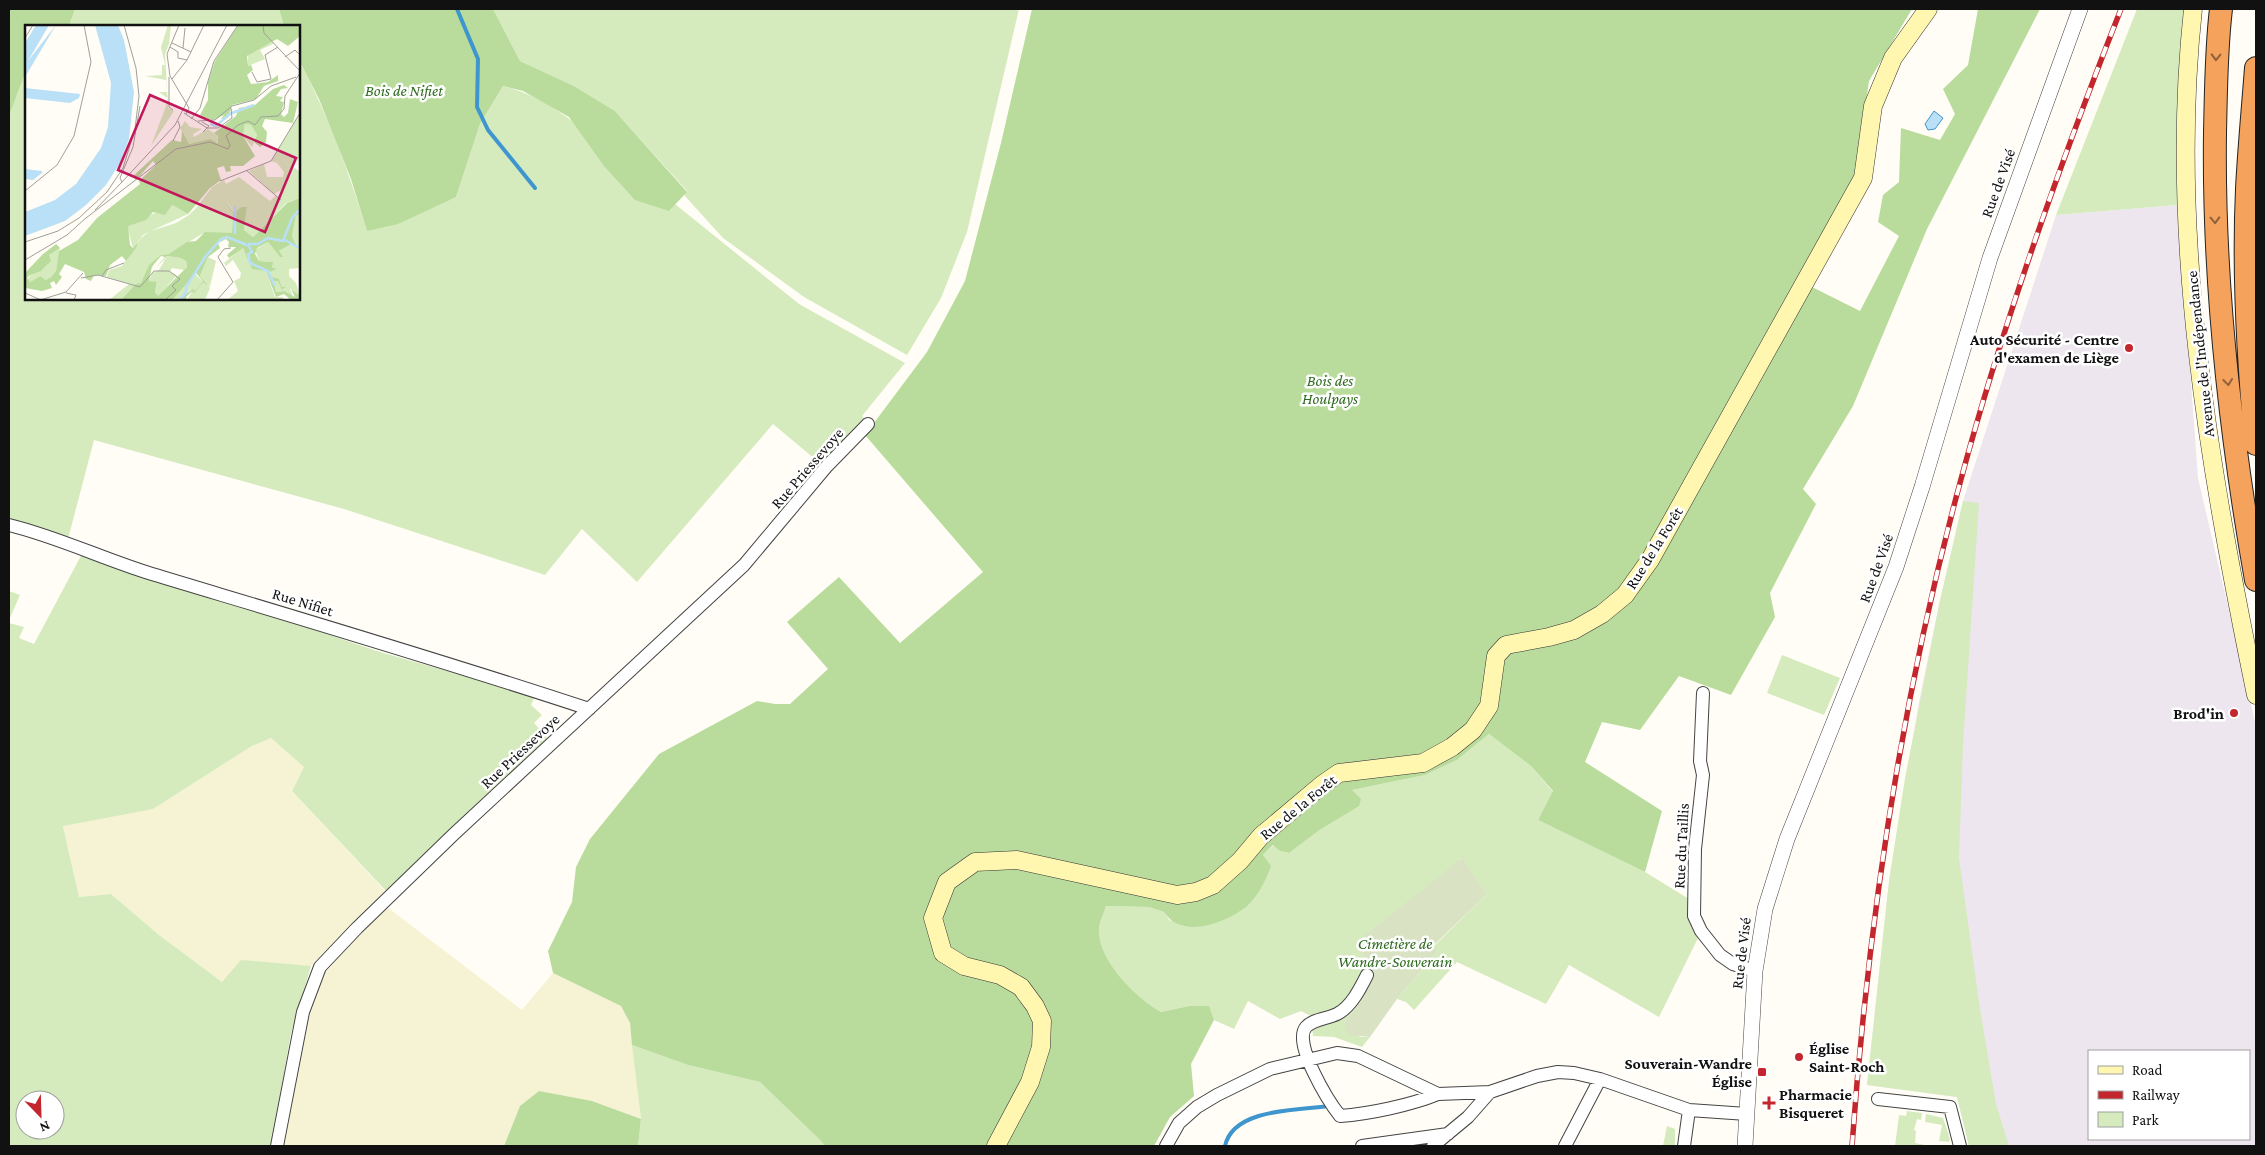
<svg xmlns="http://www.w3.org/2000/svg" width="2265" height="1155" font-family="'Crimson Pro',serif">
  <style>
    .industrial { fill: #eee6ef; fill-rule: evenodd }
    .farmland { fill: #f6f3d4 }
    .green { fill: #d5ebbd; fill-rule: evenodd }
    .forest { fill: #b9dc9c }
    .cemetery { fill: #d9e3c4 }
    .water { fill: #b9e0f7; stroke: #3f96cf }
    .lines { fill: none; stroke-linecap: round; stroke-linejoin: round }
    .stream { stroke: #3f96cf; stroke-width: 4 }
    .minor-casing { stroke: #444; stroke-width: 14 }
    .tertiary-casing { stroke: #444; stroke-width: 16 }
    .secondary-casing { stroke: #333; stroke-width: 19 }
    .motorway-casing { stroke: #222; stroke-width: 24 }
    .minor { stroke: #fff; stroke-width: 12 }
    .tertiary { stroke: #fff; stroke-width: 15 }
    .secondary { stroke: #fff6b0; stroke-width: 18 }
    .motorway { stroke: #f5a25d; stroke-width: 22 }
    .rail-casing { stroke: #c4262e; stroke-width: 5.5 }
    .rail { stroke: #fff; stroke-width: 4; stroke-dasharray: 11; stroke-linecap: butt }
    .oneway { stroke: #8e613b }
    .poi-dot { fill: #c4262e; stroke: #fff; stroke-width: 2 }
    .labels { text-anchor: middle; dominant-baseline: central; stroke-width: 5; stroke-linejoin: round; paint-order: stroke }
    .park-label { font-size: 16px; font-style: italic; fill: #2f6b1f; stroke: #fff }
    .street-label { font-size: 16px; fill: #111; stroke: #fff }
    .poi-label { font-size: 16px; font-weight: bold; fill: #111; stroke: #fff; text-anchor: end }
    .inset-river { fill: none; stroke: #b9e0f7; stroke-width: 2.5 }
    .inset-road { fill: none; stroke: #a09f9a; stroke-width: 1 }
    .view { fill: #c2185b; fill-opacity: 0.15; stroke: #c2185b; stroke-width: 2.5 }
    .inset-edge { fill: none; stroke: #111; stroke-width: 2.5 }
  </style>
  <rect width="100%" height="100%" fill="#fffdf5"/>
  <!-- industrial -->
  <path class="industrial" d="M 2178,205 L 2198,478 L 2256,726 L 2256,1146 L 1969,1146 L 1957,1097 L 1867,1085 L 1889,881 L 1919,702 L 1939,605 L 1963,501 L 2056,215 ZM 2089,1051 L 2249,1051 L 2249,1139 L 2089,1139 Z"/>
  <!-- farmland -->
  <path class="farmland" d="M 271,738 L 304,767 L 292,791 L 385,891 L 311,966 L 290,965 L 222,982 L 159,935 L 111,894 L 79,897 L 63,825 L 153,809 L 252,746 Z
    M 387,907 L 522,1010 L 553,973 L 621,1006 L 630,1023 L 641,1119 L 592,1101 L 520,1106 L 504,1146 L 282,1146 L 308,1006 L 323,975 L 343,952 Z"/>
  <!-- green -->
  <path class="green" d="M 75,9 L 279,9 L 284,26 L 69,26 Z
    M 493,9 L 1019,9 L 967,232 L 941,298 L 907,355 L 804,297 L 723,238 L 684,195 L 687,191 L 615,111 L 574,86 L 520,61 Z
    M 2137,9 L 2187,9 L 2178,205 L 2056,215 Z
    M 299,60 C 328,115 349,172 367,231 L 456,197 L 480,124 L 503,86 C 570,103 620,165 669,211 L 675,204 L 799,304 L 905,363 L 862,416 L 865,419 L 822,465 L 773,424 L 637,582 L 582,529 L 545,575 L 344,509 L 94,440 L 68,539 L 9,521 L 9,116 L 26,71 L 26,299 L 299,299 Z
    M 1963,501 L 1979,503 L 1963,745 L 1959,858 L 1980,1009 L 1996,1104 L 2009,1146 L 1969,1146 L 1957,1097 L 1867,1085 L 1889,881 L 1905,778 L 1939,605 Z
    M 83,552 L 380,652 L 535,696 L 531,705 L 542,715 L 534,723 L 548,739 L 387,892 L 292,791 L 304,767 L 271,738 L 252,746 L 153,809 L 63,826 L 79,897 L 111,894 L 159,935 L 222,982 L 241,960 L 311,966 L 291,1033 L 271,1146 L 9,1146 L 9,623 L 24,627 L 19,638 L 34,644 ZM 25,1100 L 55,1100 L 55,1130 L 25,1130 Z
    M 9,591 L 20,595 L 9,620 Z
    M 1782,655 L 1840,678 L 1824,715 L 1767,693 Z
    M 1489,734 L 1531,766 L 1553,792 L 1538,820 L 1645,872 L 1689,899 L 1699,936 L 1659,1017 L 1569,965 L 1546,1004 L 1457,962 L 1414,1010 L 1406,1002 L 1397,999 L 1437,952 L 1433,947 L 1487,894 L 1461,858 L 1369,978 L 1364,997 L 1344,1023 L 1360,1037 L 1370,1037 L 1362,1047 L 1334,1037 L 1313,1036 L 1311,1016 L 1301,1011 L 1280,1019 L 1248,1001 L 1234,1029 L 1214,1020 L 1208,1006 L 1189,1006 L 1161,1012 C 1136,998 1100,962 1099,932 C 1098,924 1104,914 1106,906 L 1149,907 L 1164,912 L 1170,921 L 1263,855 L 1274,845 L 1280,851 L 1289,853 L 1321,829 L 1352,790 L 1425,775 L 1457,760 Z
    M 632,1045 L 688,1065 L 760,1082 L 821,1141 L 825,1146 L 638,1146 L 641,1119 Z
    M 1907,1111 L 1922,1113 L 1921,1120 L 1917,1119 L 1914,1130 L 1916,1131 L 1915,1143 L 1930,1146 L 1895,1146 L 1899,1115 L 1906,1116 Z
    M 1926,1114 L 1943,1118 L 1950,1139 L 1949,1142 L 1939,1141 L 1942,1125 L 1925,1122 Z
    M 1667,1126 L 1675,1129 L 1675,1146 L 1663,1146 Z"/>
  <!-- forest -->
  <path class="forest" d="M 9,9 L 75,9 L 69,26 L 26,26 L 26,71 L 9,116 Z
    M 279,9 L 493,9 L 520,61 L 574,86 L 615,111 L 687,192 L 669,211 L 635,200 L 604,166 L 569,117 L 523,91 L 503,86 L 480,124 L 456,197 L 398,224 L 367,231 L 351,179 L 319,99 L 299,60 L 299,26 L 284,26 Z
    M 1032,9 L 1912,9 L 1869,81 L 1855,177 L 1798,280 L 1860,311 L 1899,236 L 1878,222 L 1883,195 L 1899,182 L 1901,128 L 1940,140 L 1955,114 L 1943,89 L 1968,65 L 1978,9 L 2040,9 L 1927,229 L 1853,406 L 1803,489 L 1816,504 L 1770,593 L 1775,617 L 1731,695 L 1679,676 L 1640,730 L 1602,722 L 1585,762 L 1662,811 L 1645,872 L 1538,820 L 1553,791 L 1531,766 L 1489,734 L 1457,760 L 1425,775 L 1352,790 L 1361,799 L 1359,806 L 1321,829 L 1289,853 L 1280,851 L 1273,845 L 1263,855 L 1271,866 C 1266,880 1258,896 1247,906 C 1226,923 1182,940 1164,912 L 1149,907 L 1106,906 C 1104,914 1098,924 1099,932 C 1100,962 1136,998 1161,1012 L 1189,1006 L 1209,1006 L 1214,1020 L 1191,1064 L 1194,1096 L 1170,1117 L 1154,1146 L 825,1146 L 821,1141 L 760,1082 L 688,1065 L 632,1045 L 630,1023 L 621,1006 L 553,973 L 548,951 L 572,902 L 576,867 L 590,839 L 659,754 L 757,701 L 775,704 L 790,704 L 828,669 L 787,622 L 839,577 L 900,643 L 983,572 L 865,435 L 927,352 L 965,281 L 1001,143 Z
    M 539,1091 L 592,1101 L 641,1119 L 638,1146 L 504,1146 L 520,1106 Z"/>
  <!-- cemetery -->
  <path class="cemetery" d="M 1462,858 L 1487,894 L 1433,946 L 1437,952 L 1397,999 L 1370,1037 L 1347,1035 L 1344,1023 L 1364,997 L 1369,978 L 1365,972 L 1363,937 Z"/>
  <!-- water -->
  <path class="water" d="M 1934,111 L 1943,118 L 1935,129 L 1928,130 L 1925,124 Z"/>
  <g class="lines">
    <!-- stream -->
    <path class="stream" d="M 457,9 L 478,59 L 477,107 L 488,130 L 535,188
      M 1225,1146 C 1233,1108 1299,1110 1330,1106"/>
    <!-- minor casing -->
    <g class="minor-casing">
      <path id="minor" d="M 9,525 C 58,537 103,559 152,574 C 298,618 444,661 589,709
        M 1703,693 L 1700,761 L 1703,775 L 1695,849 L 1694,916 L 1701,931 L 1720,955 L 1733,964 L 1755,971
        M 1367,975 C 1360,989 1351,1007 1337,1014 C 1327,1019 1313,1019 1306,1027 C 1292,1043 1329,1102 1340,1116 C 1369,1114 1411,1105 1438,1094
        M 1878,1099 L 1950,1107 L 1960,1146
        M 277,1146 L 303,1012 L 320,967 L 357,928 L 454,834 L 744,565 L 827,466 L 868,424
        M 1166,1146 L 1179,1123 L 1197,1107 L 1217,1095 L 1270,1069 L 1337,1053 L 1358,1056 L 1438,1094 L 1490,1092 L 1537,1076 L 1558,1072 L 1574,1073 L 1600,1079 L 1689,1110 L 1747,1114
        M 1362,1146 L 1448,1134
        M 1433,1146 L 1468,1117 L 1490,1092
        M 1565,1146 L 1600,1079
        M 1684,1146 L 1689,1110"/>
    </g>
    <!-- tertiary casing -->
    <g class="tertiary-casing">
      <path id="tertiary" d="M 1745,1146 L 1755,971 L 1765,909 L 1787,839 L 1896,567 L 1922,487 L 1990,258 L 2080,9"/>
    </g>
    <!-- secondary casing -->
    <g class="secondary-casing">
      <path id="secondary" d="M 2193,9 C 2168,238 2210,471 2256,695
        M 996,1146 L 1030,1082 L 1041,1047 L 1042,1021 L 1035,1006 L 1021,987 L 1000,975 L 964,966 L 943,953 L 933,918 L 947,882 L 975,862 L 1017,860 L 1177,895 L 1196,892 L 1213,885 L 1240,861 L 1261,836 L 1323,784 L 1339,773 L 1423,763 L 1452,747 L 1473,730 L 1489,706 L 1496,656 L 1506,645 L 1549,637 L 1574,630 L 1602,614 L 1625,595 L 1650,560 L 1863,178 L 1873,106 L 1893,58 L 1928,9"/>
    </g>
    <!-- motorway casing -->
    <g class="motorway-casing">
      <path id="motorway" d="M 2221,9 C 2216,50 2216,91 2215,133 C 2213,282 2230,433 2256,580
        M 2256,68 C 2253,108 2249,149 2247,189 C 2243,274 2248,360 2256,444"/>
    </g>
    <!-- minor -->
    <use href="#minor" class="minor"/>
    <!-- tertiary -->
    <use href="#tertiary" class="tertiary"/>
    <!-- secondary -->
    <use href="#secondary" class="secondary"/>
    <!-- motorway -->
    <use href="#motorway" class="motorway"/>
    <!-- rail casing -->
    <g class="rail-casing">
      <path id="rail" d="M 1852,1146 C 1868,923 1901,700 1960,483 C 2003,322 2060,164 2121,9"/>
    </g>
    <!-- rail -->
    <use href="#rail" class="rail"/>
  </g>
  <!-- one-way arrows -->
  <defs><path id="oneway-chevron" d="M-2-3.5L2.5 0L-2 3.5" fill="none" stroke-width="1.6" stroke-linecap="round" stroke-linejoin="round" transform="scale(1.25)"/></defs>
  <g class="oneway">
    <use href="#oneway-chevron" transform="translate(2216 57) rotate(91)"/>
    <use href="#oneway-chevron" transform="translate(2215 220) rotate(88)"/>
    <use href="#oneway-chevron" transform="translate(2228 382) rotate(83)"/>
  </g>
  <!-- markers -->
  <g class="poi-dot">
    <circle cx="2129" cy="348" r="5"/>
    <circle cx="2234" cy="713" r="5"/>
    <circle cx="1799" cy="1057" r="5"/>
    <rect x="1757" y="1067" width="10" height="10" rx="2.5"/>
    <path d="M1766.5 1095.5h5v5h5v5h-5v5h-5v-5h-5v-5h5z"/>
  </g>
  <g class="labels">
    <!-- park labels -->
    <g class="park-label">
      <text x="404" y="90">Bois de Nifiet</text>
      <text x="1330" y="380">Bois des<tspan x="1330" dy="18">Houlpays</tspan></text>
      <text x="1395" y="943">Cimetière de<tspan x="1395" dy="18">Wandre-Souverain</tspan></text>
    </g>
    <!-- street labels -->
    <g class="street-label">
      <text transform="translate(1998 183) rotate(-70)">Rue de Visé</text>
      <text transform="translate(2200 354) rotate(-96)">Avenue de l'Indépendance</text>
      <text transform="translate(807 468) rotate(-49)">Rue Priessevoye</text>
      <text transform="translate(1654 548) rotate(-58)">Rue de la Forêt</text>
      <text transform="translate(1876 568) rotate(-70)">Rue de Visé</text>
      <text transform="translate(303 602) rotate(17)">Rue Nifiet</text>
      <text transform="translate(520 751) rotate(-43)">Rue Priessevoye</text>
      <text transform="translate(1298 807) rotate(-39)">Rue de la Forêt</text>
      <text transform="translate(1681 846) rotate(-87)">Rue du Taillis</text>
      <text transform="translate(1741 953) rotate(-83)">Rue de Visé</text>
    </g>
    <!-- poi labels -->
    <g class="poi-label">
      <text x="2119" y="339">Auto Sécurité - Centre<tspan x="2119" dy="18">d'examen de Liège</tspan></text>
      <text x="2224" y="713">Brod'in</text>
      <text x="1809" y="1048" text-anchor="start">Église<tspan x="1809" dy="18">Saint-Roch</tspan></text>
      <text x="1752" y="1063">Souverain-Wandre<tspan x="1752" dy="18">Église</tspan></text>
      <text x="1779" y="1094" text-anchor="start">Pharmacie<tspan x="1779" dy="18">Bisqueret</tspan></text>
    </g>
  </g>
  <!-- overview -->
  <g transform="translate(25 25)">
    <rect width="275" height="275" fill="#fffdf5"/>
    <path d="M 143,0 L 146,0 L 144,19 L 140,29 L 143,83 L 149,86 L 126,121 L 141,81 L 142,73 L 134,67 L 142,67 L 142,58 L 141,55 L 120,51 L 137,50 L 137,40 L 140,40 L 136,22 ZM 247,17 L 250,18 L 235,25 L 240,34 L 223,41 L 223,29 ZM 275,88 L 275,131 L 267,145 L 270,143 L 275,147 L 275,173 L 261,178 L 228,212 L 219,205 L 222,182 L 216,182 L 209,188 L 201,175 L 208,189 L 207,208 L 177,209 L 144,229 L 136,230 L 116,258 L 96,275 L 84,275 L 104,259 L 82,252 L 84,245 L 97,241 L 116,213 L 125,206 L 118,210 L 108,223 L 102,201 L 147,180 L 163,189 L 126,206 L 151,198 L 164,190 L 172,182 L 187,162 L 199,155 L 201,159 L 214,152 L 245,176 L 250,171 L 253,173 L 256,165 L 249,169 L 224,146 L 239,139 L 242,152 L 258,152 L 259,147 L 252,138 L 246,136 ZM 160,96 L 165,102 L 177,104 L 168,109 L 169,112 L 183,104 L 192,110 L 194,117 L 163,119 L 155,103 ZM 220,99 L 226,100 L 232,110 L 227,122 L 218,111 ZM 275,189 L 275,243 L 264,244 L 264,251 L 271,258 L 275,271 L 265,263 L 268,273 L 258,266 L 251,267 L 249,256 L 253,255 L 257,265 L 262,261 L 257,262 L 254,254 L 247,253 L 245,247 L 252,244 L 247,242 L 247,237 L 234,236 L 230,225 L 243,217 L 255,232 L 254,226 L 266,219 L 273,222 L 267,211 L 271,191 ZM 218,222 L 227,243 L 241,246 L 250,272 L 258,272 L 258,275 L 202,275 L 213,266 L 209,256 L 215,253 L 216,248 L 208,235 L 201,241 L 199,238 ZM 35,223 L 31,246 L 26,252 L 21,255 L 15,251 L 5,257 L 2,255 L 8,247 L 17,245 L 23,239 L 24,230 ZM 142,231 L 156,233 L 161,236 L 162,242 L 159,245 L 147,243 L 145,247 L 152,250 L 133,272 L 130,267 L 132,258 L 124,256 L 127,248 L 134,245 ZM 183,232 L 191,236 L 185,261 L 175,251 ZM 169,248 L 185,263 L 180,275 L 162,275 L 167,266 L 170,267 L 166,264 L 155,275 L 147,275 Z" fill="#d5ebbd"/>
    <path d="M 213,0 L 275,0 L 275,11 L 263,21 L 252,14 L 222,31 L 223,41 L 226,40 L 228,45 L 222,50 L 226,59 L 243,57 L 253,50 L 253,56 L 239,61 L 231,74 L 207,80 L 203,93 L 196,94 L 199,90 L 188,95 L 178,93 L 175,90 L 183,75 L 183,57 L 190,36 ZM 259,60 L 263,63 L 256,64 L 251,71 L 258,72 L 255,76 L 259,77 L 256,89 L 259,92 L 263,88 L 265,74 L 273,77 L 268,98 L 240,94 L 237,101 L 242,107 L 241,117 L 235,122 L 229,117 L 232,110 L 226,100 L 220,99 L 218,111 L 230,131 L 218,141 L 205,141 L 206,146 L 201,147 L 199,141 L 192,143 L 196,155 L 185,163 L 163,189 L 147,180 L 140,190 L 128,187 L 121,195 L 103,201 L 105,220 L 108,223 L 113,217 L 111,223 L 101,236 L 97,231 L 85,240 L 81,251 L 69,250 L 66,256 L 61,254 L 59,247 L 40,239 L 34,249 L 37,252 L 31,260 L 29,256 L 25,258 L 27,263 L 17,266 L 0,263 L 0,248 L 18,229 L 31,219 L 35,223 L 24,230 L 26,236 L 16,246 L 5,250 L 2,253 L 5,257 L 15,251 L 21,255 L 26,252 L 31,246 L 34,226 L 53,215 L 72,193 L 115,159 L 114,156 L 131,140 L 128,136 L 111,155 L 107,152 L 147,115 L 156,117 L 157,106 L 164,119 L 185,114 L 193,118 L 193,111 L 189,108 L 211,91 L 214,83 L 230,80 L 248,64 ZM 275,173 L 275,189 L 271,191 L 267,211 L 273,223 L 266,219 L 254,226 L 258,232 L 255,232 L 243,217 L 232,223 L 230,229 L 234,236 L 248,237 L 247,242 L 252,244 L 245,247 L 247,252 L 254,254 L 257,262 L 262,261 L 257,265 L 253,256 L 249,256 L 251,267 L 259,266 L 270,272 L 266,264 L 275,271 L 275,275 L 266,275 L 259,269 L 251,272 L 241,246 L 227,244 L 218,223 L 204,233 L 202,230 L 211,222 L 203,222 L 204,217 L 201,214 L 193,218 L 195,223 L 183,232 L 175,251 L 186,263 L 178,257 L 169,268 L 167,266 L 161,272 L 162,275 L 155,275 L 167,264 L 170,266 L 178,256 L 171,248 L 147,275 L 96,275 L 111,259 L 116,258 L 124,240 L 136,230 L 144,229 L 162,217 L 171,216 L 180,207 L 207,208 L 208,189 L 200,176 L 209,188 L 216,182 L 222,182 L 219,205 L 228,212 L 262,178 ZM 136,231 L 140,232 L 129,245 L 142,231 L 156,233 L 161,236 L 162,242 L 133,271 L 130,267 L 132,257 L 124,256 L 127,241 Z" fill="#b9dc9c" fill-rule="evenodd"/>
    <path d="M 11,0 L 24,0 L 3,36 L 31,0 L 0,52 L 0,18 ZM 70,0 L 93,0 L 99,15 L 109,67 L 104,114 L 95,138 L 81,160 L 61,180 L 40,196 L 0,211 L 0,187 L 30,175 L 51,159 L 76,123 L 83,102 L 86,58 ZM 0,63 L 55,69 L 54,73 L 45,78 L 0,73 ZM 0,144 L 17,146 L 17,148 L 8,155 L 0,154 Z" fill="#b9e0f7"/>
    <path class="inset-river" d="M 207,88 L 229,80M 185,99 L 191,101 L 206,88M 210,209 L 210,181M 258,214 L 274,223M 223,219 L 233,219 L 243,213 L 258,216 L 267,193 L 275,184M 223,220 L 227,227 L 223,229 L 225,238 L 243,246 L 250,261M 154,275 L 161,268 L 161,262 L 180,232 L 196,214 L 202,212 L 222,220"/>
    <path class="inset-road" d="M 154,0 L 142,29 L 145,51 L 164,83 L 161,89M 238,0 L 239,8 L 275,46M 0,13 L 8,0M 147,18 L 166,27M 145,22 L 153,27 L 153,33 L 162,35M 158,23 L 160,3M 260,32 L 270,25 L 275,30M 227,47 L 232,57 L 246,54 L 240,30 L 253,22M 144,52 L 144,82 L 148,85M 147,54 L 162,35 L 179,0M 159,88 L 182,103 L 193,103 L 207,93 L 206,83M 166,94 L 175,83 L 189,36 L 213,0M 173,96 L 190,95 L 207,81 L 229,75 L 246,61 L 271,52M 177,97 L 184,101 L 178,107M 148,116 L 155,102 L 153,96M 221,145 L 256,175M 195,156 L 246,136 L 275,88M 97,157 L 150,100 L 202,0M 0,166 L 32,140 L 49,111 L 66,37 L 59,0M 70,185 L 97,157 L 95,153 L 108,122 L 115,81M 61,193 L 151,124 L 185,117 L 203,124 L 205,120 L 201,111 L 213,100 L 223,96 L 230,100 L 236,92 L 253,91 L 259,84 L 260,71 L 275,48M 0,217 L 33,206 L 54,193 L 82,167 L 98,143 L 110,104 L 114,71 L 111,43 L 99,0M 0,235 L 42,210 L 62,192M 77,251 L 81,245 L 99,238M 56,253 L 73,250 L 115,262 L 129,246 L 144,246 L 155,254 L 147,261 L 151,265 L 140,275M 0,268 L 16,275M 41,268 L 51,270 L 49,275M 15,275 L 41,267 L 58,248M 192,275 L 208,257 L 193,232 L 199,224 L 206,223"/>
    <path class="view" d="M 125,70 L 271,133 L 240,207 L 93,145 Z"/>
    <rect width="275" height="275" class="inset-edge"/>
  </g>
  <!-- border -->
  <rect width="2265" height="1155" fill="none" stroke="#111111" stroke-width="20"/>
  <!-- legend -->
  <rect x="2088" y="1050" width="162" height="90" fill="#ffffff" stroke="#a0a0a0"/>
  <rect x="2098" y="1066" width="25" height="8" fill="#fff6b0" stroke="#a0a0a0"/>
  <text x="2132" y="1075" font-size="15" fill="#111111">Road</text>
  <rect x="2098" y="1091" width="25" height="8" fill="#c4262e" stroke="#a0a0a0"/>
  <text x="2132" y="1100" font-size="15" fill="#111111">Railway</text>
  <rect x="2098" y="1112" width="25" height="15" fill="#d5ebbd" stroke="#a0a0a0"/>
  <text x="2132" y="1125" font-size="15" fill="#111111">Park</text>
  <!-- north arrow -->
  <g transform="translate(40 1115) rotate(157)"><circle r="24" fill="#ffffff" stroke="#a0a0a0"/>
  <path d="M0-4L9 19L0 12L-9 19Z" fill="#c4262e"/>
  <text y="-8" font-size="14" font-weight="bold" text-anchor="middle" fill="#111111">N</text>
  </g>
</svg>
